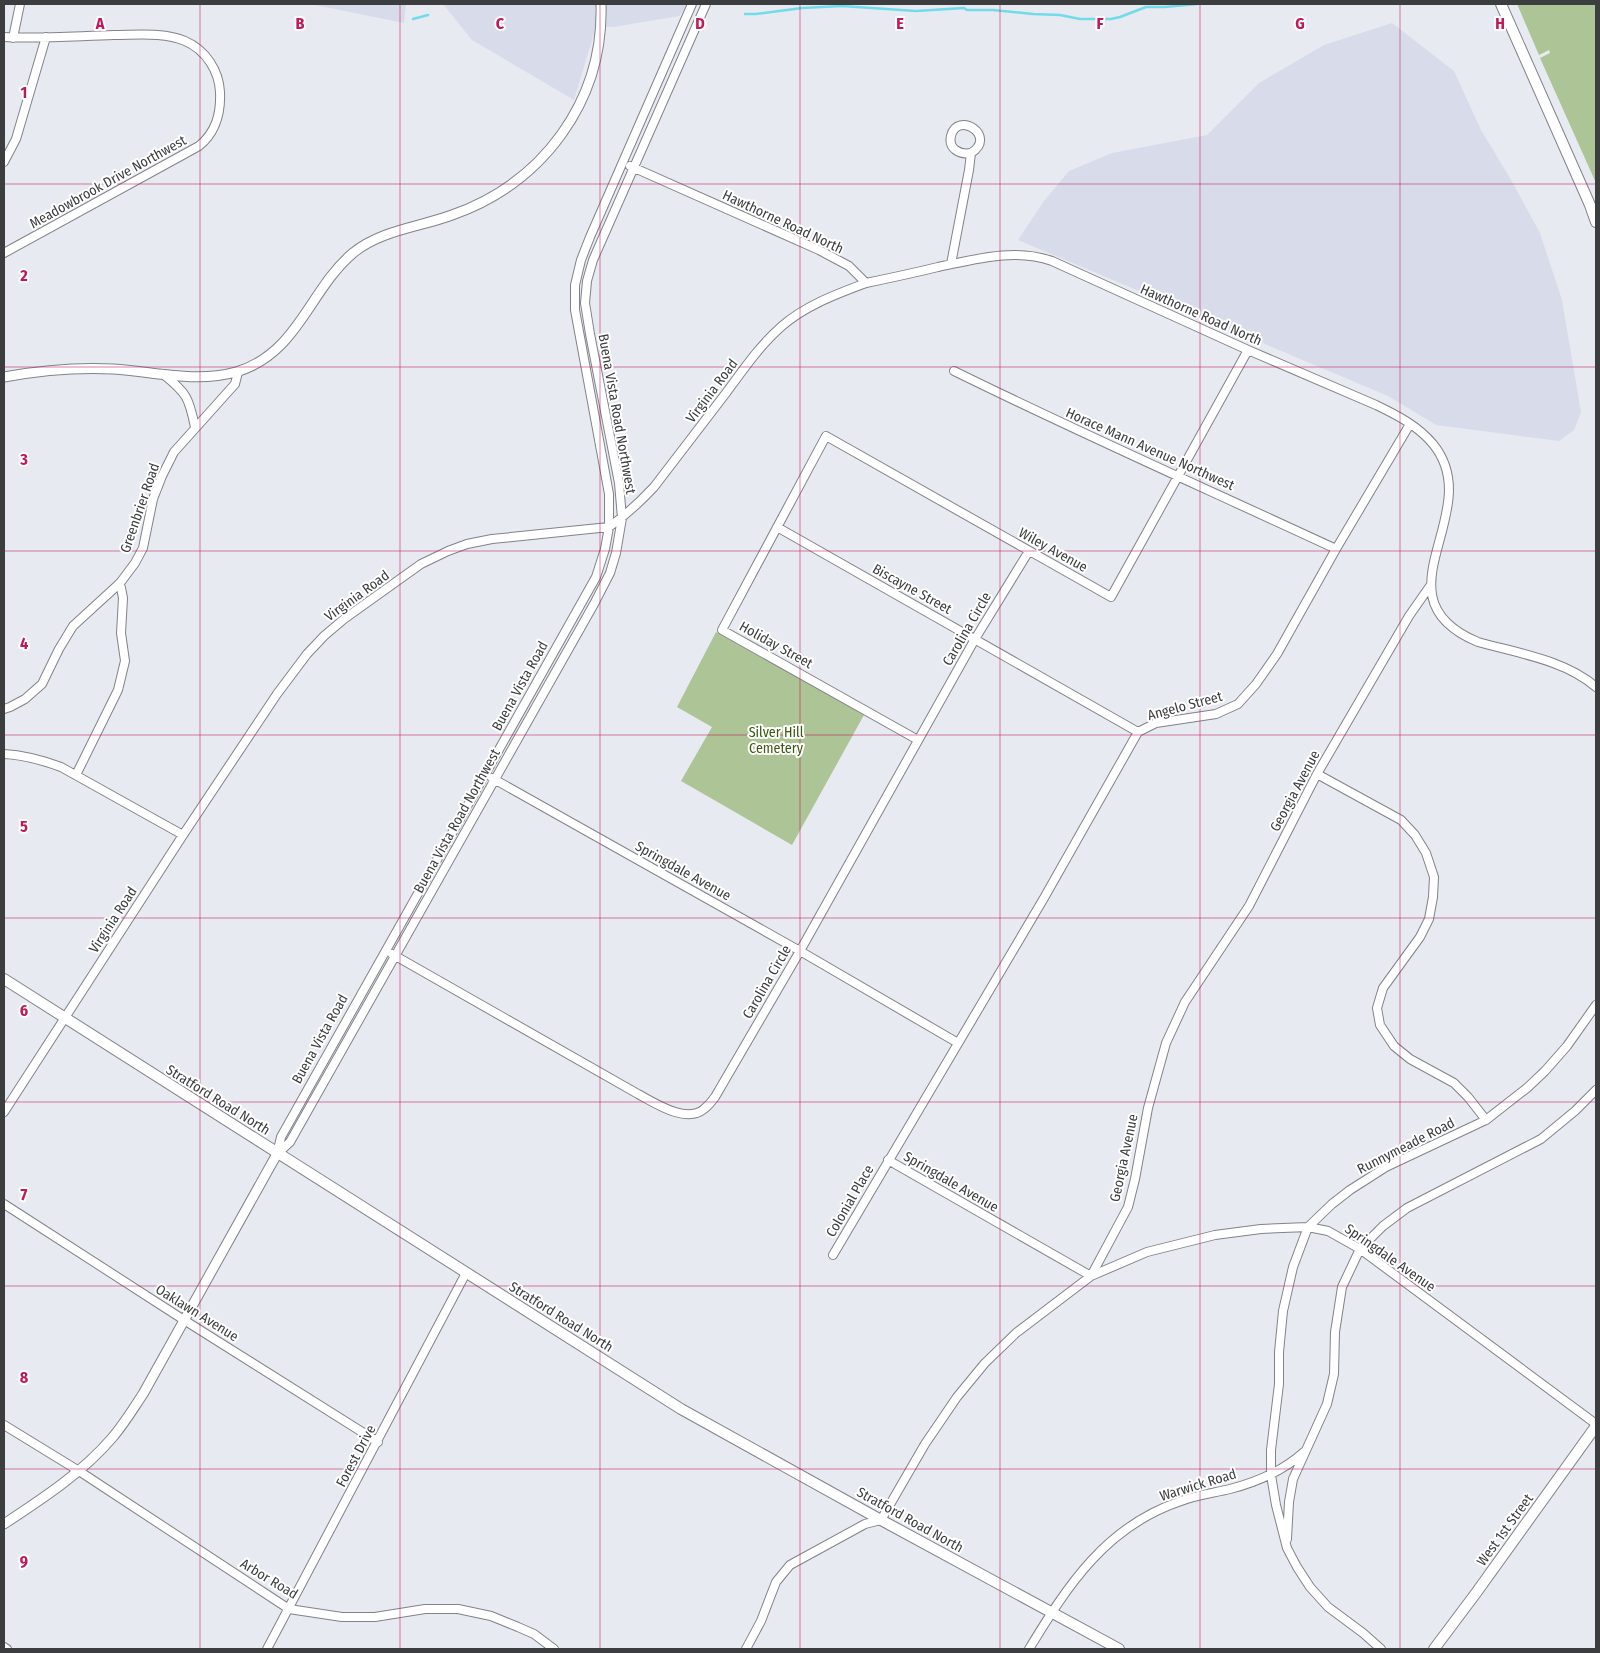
<svg xmlns="http://www.w3.org/2000/svg" width="1600" height="1653" font-family="'Fira Sans Condensed',sans-serif">
  <style>
    .built { fill: #d8dcea }
    .green { fill: #adc496 }
    .lines { fill: none; stroke-linecap: round; stroke-linejoin: round }
    .stream { stroke: #71dbea; stroke-width: 2.5 }
    .minor-casing { stroke: #818389; stroke-width: 10 }
    .tertiary-casing { stroke: #818389; stroke-width: 11 }
    .secondary-casing { stroke: #818389; stroke-width: 12 }
    .minor { stroke: #fff; stroke-width: 8 }
    .tertiary { stroke: #fff; stroke-width: 9 }
    .secondary { stroke: #fff; stroke-width: 10 }
    .grid { fill: none; stroke: #c2185b; stroke-width: 1; stroke-opacity: 0.55 }
    .labels { text-anchor: middle; dominant-baseline: central; stroke-width: 4; stroke-linejoin: round; paint-order: stroke }
    .street-label { font-size: 14px; fill: #3c3d3f; stroke: #fff }
    .park-label { font-size: 14px; fill: #3b580d; stroke: #fff }
    .grid-label { font-size: 16px; text-anchor: middle; font-weight: bold; fill: #c2185b; stroke: #fff; stroke-width: 4; stroke-linejoin: round; paint-order: stroke }
  </style>
  <rect width="100%" height="100%" fill="#e8eaf1"/>
  <!-- built -->
  <path class="built" d="M 310,4 L 406,4 L 404,23 Z
    M 443,4 L 690,4 L 679,16 L 613,27 L 596,27 L 574,100 L 472,40 Z
    M 1392,23 L 1454,71 L 1481,130 L 1510,178 L 1540,233 L 1562,300 L 1581,412 L 1574,430 L 1559,441 L 1436,425 L 1388,396 L 1018,240 L 1044,201 L 1069,171 L 1112,153 L 1207,135 L 1259,83 L 1324,45 Z"/>
  <!-- green -->
  <path class="green" d="M 1517,4 L 1596,4 L 1596,183 L 1540,58 L 1550,53 L 1549,50 L 1539,55 Z
    M 716,632 L 864,715 L 792,845 L 681,781 L 712,727 L 677,707 Z"/>
  <g class="lines">
    <!-- stream -->
    <path class="stream" d="M 745,14 L 756,14 L 802,8 L 842,6 L 916,11 L 964,8 L 967,10 L 993,10 L 1033,14 L 1060,15 L 1080,19 L 1111,19 L 1120,17 L 1146,7 L 1165,7 L 1197,4
      M 413,19 L 428,15"/>
    <!-- minor casing -->
    <g class="minor-casing">
      <path id="minor" d="M 4,37 C 40,39 77,36 114,35 C 137,35 164,32 185,41 C 206,50 219,71 220,92 C 221,114 216,132 199,146 L 4,253
        M 13,38 L 20,4
        M 4,162 L 16,139 L 46,37
        M 630,166 L 819,250 L 849,266 L 866,283 C 890,278 914,273 938,267 C 977,259 1014,248 1052,261 L 1248,350 L 1376,405 C 1397,415 1418,426 1433,444 C 1489,513 1371,597 1478,642 C 1517,653 1565,660 1596,687
        M 951,264 L 969,170 L 971,153 C 998,136 957,110 951,136 C 948,149 960,155 971,153
        M 954,371 C 1080,433 1209,490 1336,549
        M 163,374 C 187,393 189,398 195,427
        M 777,527 L 1138,732
        M 4,709 L 10,707 L 25,699 L 42,684 L 59,649 L 73,626 L 120,583 L 135,563 L 143,548 L 153,499 L 162,476 L 174,452 L 235,384 L 238,372
        M 918,740 L 722,630 L 826,436 L 1111,597 L 1248,350
        M 4,754 C 24,755 42,760 61,767 L 183,835
        M 1317,774 L 1401,820 L 1415,835 L 1426,853 L 1434,877 L 1433,897 L 1429,919 L 1420,937 L 1383,988 L 1377,1008 L 1380,1025 L 1394,1046 L 1410,1059 L 1454,1083 L 1468,1097 L 1486,1120
        M 76,775 L 118,690 L 125,661 L 121,633 L 123,598 L 120,583
        M 492,778 L 800,951 L 958,1043
        M 392,954 L 638,1094 C 655,1103 686,1124 704,1109 C 708,1106 712,1101 715,1097 L 800,951 L 975,639 L 1029,551
        M 4,1112 L 183,835 L 277,694 L 307,654 L 324,636 L 344,619 L 421,564 L 448,551 L 467,544 L 492,539 L 609,527 C 626,515 640,502 654,487 C 678,456 702,424 726,393 C 743,370 760,345 782,326 C 806,305 837,294 866,283
        M 277,1154 L 290,1142 L 594,604 L 610,573 L 616,553 L 622,518 L 619,483 L 590,334 L 585,303 L 587,281 L 593,260 L 706,4
        M 277,1154 L 281,1137 L 596,577 L 605,549 L 609,527 L 609,494 L 575,310 L 575,285 L 581,260 L 590,237 L 692,4
        M 888,1160 L 1091,1276 L 1147,1252 L 1215,1235 L 1261,1229 L 1308,1227 L 1328,1231 L 1360,1249 L 1596,1424
        M 4,1204 L 184,1320 L 378,1442
        M 833,1255 L 1044,898 L 1138,732 L 1156,723 L 1216,714 L 1238,704 L 1256,684 L 1277,654 L 1336,549 L 1410,424
        M 4,1425 L 79,1471 L 289,1609 L 342,1617 L 375,1617 L 425,1609 L 458,1609 L 491,1616 L 518,1627 L 534,1634 L 554,1649
        M 1287,1539 L 1289,1502 L 1293,1479 L 1327,1404 L 1334,1374 L 1335,1332 L 1342,1287 L 1360,1249 L 1383,1226 L 1407,1208 L 1541,1139 L 1575,1111 L 1596,1090
        M 4,1647 L 7,1649
        M 267,1649 L 466,1273
        M 746,1649 L 761,1621 L 776,1582 L 790,1565 L 865,1524 L 881,1520 L 925,1444 L 957,1397 L 985,1363 L 1016,1333 L 1091,1276 L 1128,1207 L 1135,1179 L 1148,1108 L 1166,1043 L 1185,1002 L 1249,906 L 1317,774 L 1409,616 L 1430,586
        M 1029,1649 C 1068,1585 1106,1526 1181,1501 C 1197,1495 1214,1493 1230,1489 C 1257,1482 1283,1471 1304,1452
        M 1381,1649 L 1363,1633 L 1328,1607 L 1310,1587 L 1297,1567 L 1287,1548 L 1276,1505 L 1271,1475 L 1271,1450 L 1279,1384 L 1279,1352 L 1283,1311 L 1293,1267 L 1308,1227 L 1332,1204 L 1350,1190 L 1386,1167 L 1486,1120 L 1527,1088 L 1545,1071 L 1567,1046 L 1596,1005"/>
    </g>
    <!-- tertiary casing -->
    <g class="tertiary-casing">
      <path id="tertiary" d="M 4,377 C 42,370 75,367 114,369 C 155,372 196,383 236,372 C 298,354 309,290 353,253 C 381,230 420,227 452,215 C 543,183 604,101 601,4
        M 4,1524 C 42,1499 82,1473 112,1438 C 124,1424 133,1409 143,1394 L 277,1154"/>
    </g>
    <!-- secondary casing -->
    <g class="secondary-casing">
      <path id="secondary" d="M 1501,4 L 1590,205 L 1596,222
        M 4,979 L 681,1409 L 881,1520 L 1119,1649
        M 1434,1649 L 1476,1593 L 1596,1426"/>
    </g>
    <!-- minor -->
    <use href="#minor" class="minor"/>
    <!-- tertiary -->
    <use href="#tertiary" class="tertiary"/>
    <!-- secondary -->
    <use href="#secondary" class="secondary"/>
  </g>
  <!-- grid -->
  <path class="grid" d="M 200,4 L 200,1649M 400,4 L 400,1649M 600,4 L 600,1649M 800,4 L 800,1649M 1000,4 L 1000,1649M 1200,4 L 1200,1649M 1400,4 L 1400,1649M 4,184 L 1596,184M 4,367 L 1596,367M 4,551 L 1596,551M 4,735 L 1596,735M 4,918 L 1596,918M 4,1102 L 1596,1102M 4,1286 L 1596,1286M 4,1469 L 1596,1469"/>
  <g class="labels">
    <!-- street labels -->
    <g class="street-label">
      <text transform="translate(108 182) rotate(-29)">Meadowbrook Drive Northwest</text>
      <text transform="translate(783 222) rotate(25)">Hawthorne Road North</text>
      <text transform="translate(1201 315) rotate(24)">Hawthorne Road North</text>
      <text transform="translate(712 391) rotate(-53)">Virginia Road</text>
      <text transform="translate(617 414) rotate(80)">Buena Vista Road Northwest</text>
      <text transform="translate(1150 449) rotate(24)">Horace Mann Avenue Northwest</text>
      <text transform="translate(140 508) rotate(-71)">Greenbrier Road</text>
      <text transform="translate(1053 550) rotate(29)">Wiley Avenue</text>
      <text transform="translate(912 589) rotate(29)">Biscayne Street</text>
      <text transform="translate(357 596) rotate(-36)">Virginia Road</text>
      <text transform="translate(967 629) rotate(-60)">Carolina Circle</text>
      <text transform="translate(776 645) rotate(29)">Holiday Street</text>
      <text transform="translate(520 686) rotate(-61)">Buena Vista Road</text>
      <text transform="translate(1185 706) rotate(-15)">Angelo Street</text>
      <text transform="translate(1295 791) rotate(-62)">Georgia Avenue</text>
      <text transform="translate(457 821) rotate(-61)">Buena Vista Road Northwest</text>
      <text transform="translate(683 871) rotate(29)">Springdale Avenue</text>
      <text transform="translate(113 920) rotate(-57)">Virginia Road</text>
      <text transform="translate(767 982) rotate(-60)">Carolina Circle</text>
      <text transform="translate(320 1039) rotate(-61)">Buena Vista Road</text>
      <text transform="translate(218 1100) rotate(32)">Stratford Road North</text>
      <text transform="translate(1406 1146) rotate(-27)">Runnymeade Road</text>
      <text transform="translate(1124 1158) rotate(-78)">Georgia Avenue</text>
      <text transform="translate(951 1182) rotate(30)">Springdale Avenue</text>
      <text transform="translate(850 1201) rotate(-60)">Colonial Place</text>
      <text transform="translate(1390 1258) rotate(35)">Springdale Avenue</text>
      <text transform="translate(197 1313) rotate(32)">Oaklawn Avenue</text>
      <text transform="translate(561 1317) rotate(32)">Stratford Road North</text>
      <text transform="translate(356 1456) rotate(-62)">Forest Drive</text>
      <text transform="translate(1198 1485) rotate(-17)">Warwick Road</text>
      <text transform="translate(910 1520) rotate(29)">Stratford Road North</text>
      <text transform="translate(1505 1530) rotate(-54)">West 1st Street</text>
      <text transform="translate(269 1579) rotate(31)">Arbor Road</text>
    </g>
    <!-- park labels -->
    <g class="park-label">
      <text x="776" y="732">Silver Hill<tspan x="776" dy="16">Cemetery</tspan></text>
    </g>
  </g>
  <g class="grid-label">
    <text x="100" y="29">A</text>
    <text x="300" y="29">B</text>
    <text x="500" y="29">C</text>
    <text x="700" y="29">D</text>
    <text x="900" y="29">E</text>
    <text x="1100" y="29">F</text>
    <text x="1300" y="29">G</text>
    <text x="1500" y="29">H</text>
    <text x="24" y="98">1</text>
    <text x="24" y="281">2</text>
    <text x="24" y="465">3</text>
    <text x="24" y="649">4</text>
    <text x="24" y="832">5</text>
    <text x="24" y="1016">6</text>
    <text x="24" y="1200">7</text>
    <text x="24" y="1383">8</text>
    <text x="24" y="1567">9</text>
  </g>
  <!-- border -->
  <rect width="1600" height="1653" fill="none" stroke="#3c3d3f" stroke-width="10"/>
</svg>
